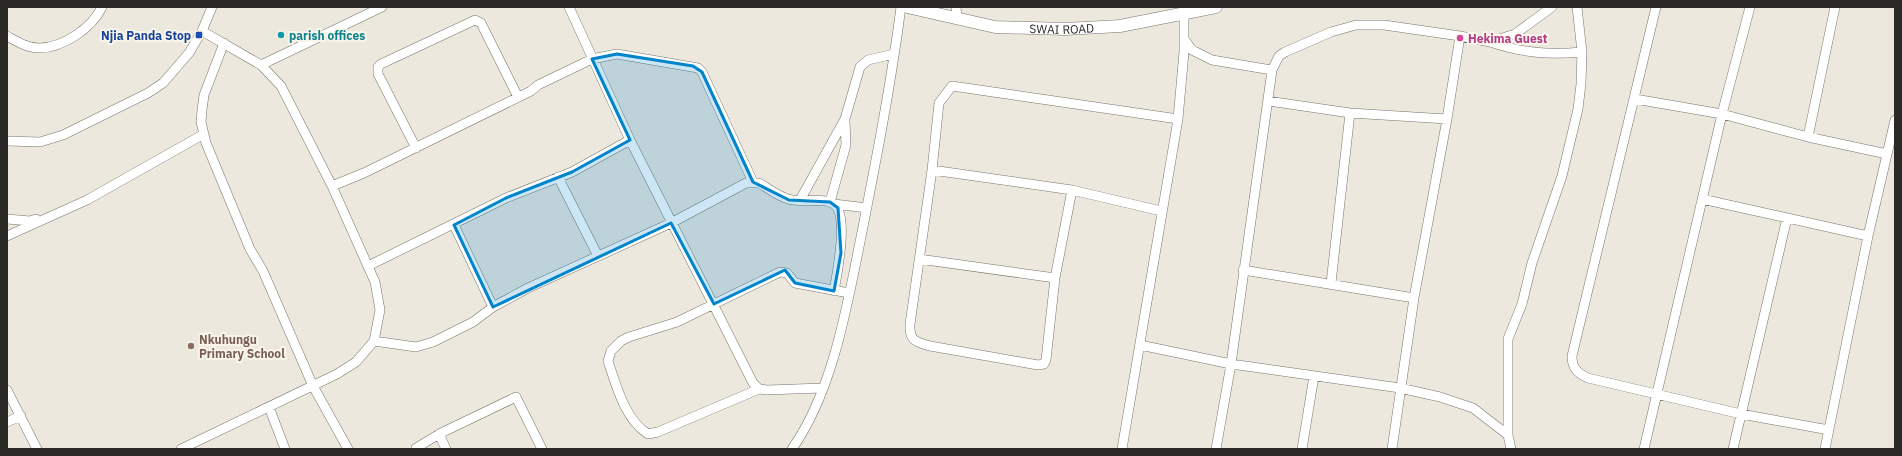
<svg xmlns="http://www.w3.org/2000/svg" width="1902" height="456" font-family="'IBM Plex Sans',sans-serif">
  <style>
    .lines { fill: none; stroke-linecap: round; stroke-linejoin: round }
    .street-casing { stroke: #79746b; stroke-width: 10 }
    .secondary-casing { stroke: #79746b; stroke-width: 13 }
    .street { stroke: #fff; stroke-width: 9 }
    .secondary { stroke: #fff; stroke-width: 12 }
    .marked { fill: #0084cb; fill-opacity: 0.2; stroke: #0084cb; stroke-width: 3; stroke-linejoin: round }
    .transit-dot { fill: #1a4fb4; stroke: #faf5ea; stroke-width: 1.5 }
    .culture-dot { fill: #0f9aa8; stroke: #faf5ea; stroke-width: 1.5 }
    .hotel-dot { fill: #d1479c; stroke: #faf5ea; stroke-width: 1.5 }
    .education-dot { fill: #8d6e63; stroke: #faf5ea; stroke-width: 1.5 }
    .labels { text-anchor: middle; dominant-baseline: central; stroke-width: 4; stroke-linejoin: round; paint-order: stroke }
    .street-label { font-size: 12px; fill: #2a2925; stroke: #faf5ea }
    .transit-label { font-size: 12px; font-weight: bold; fill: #164399; stroke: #faf5ea; text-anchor: end }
    .culture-label { font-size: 12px; font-weight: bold; fill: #0d838f; stroke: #faf5ea; text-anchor: start }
    .hotel-label { font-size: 12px; font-weight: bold; fill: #b23c85; stroke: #faf5ea; text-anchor: start }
    .education-label { font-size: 12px; font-weight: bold; fill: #785e54; stroke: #faf5ea; text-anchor: start }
  </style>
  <rect width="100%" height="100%" fill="#ede8dd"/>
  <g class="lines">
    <!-- street casing -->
    <g class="street-casing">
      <path id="street" d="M 569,7 L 630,140 L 753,383 L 759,389 L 767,390 L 822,388
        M 956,7 L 957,18
        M 1656,7 L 1572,356 C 1572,368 1577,373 1588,378 L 1741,414 L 1829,430
        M 7,36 C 16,41 27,48 39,48 C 63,48 92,28 102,7
        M 1184,39 L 1192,50 L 1212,60 L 1272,70
        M 1490,42 C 1523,53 1548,55 1582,52
        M 224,43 L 204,95 L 202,110 L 201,122 L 206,143 L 250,249 L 263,271 L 313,386 L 348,449
        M 261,65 L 382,7
        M 1635,99 L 1722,114 L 1808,137 L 1887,154
        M 1268,101 L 1350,113 L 1447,119
        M 1808,137 L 1835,7
        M 7,141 L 40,142 L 63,135 L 148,93 L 163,83 L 189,53 L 202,31 L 212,7
        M 416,148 L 378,74 L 378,67 L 381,64 L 475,20 L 481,23 L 518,97
        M 932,170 L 1072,190 L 1161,211
        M 558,177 L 598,256
        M 332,186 L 364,173 L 531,91 L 538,85 L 592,59 L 617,54 L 698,68 L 702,72 L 753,182
        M 1072,190 L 1055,278 L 1046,360 L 1044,364 L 1038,365 L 930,346 C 916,342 909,341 910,324 L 932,170 L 939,103 L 952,86 L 1178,119
        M 1702,199 L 1868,236
        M 800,200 L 845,119 L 860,67 L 868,60 L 894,54
        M 830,202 L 846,145 L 845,121
        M 834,204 L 867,208
        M 7,219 L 30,221 L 36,219
        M 454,225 L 493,307
        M 7,236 L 87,200 L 204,134
        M 919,259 L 1055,278
        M 368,266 L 506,198 L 572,172 L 630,140
        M 1243,270 L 1414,298
        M 1331,283 L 1350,113
        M 374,341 L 416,347 L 433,342 L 473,322 L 493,307 L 528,288 L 671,223 L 746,183 L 759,183 C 768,188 778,196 788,199 C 799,203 826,197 834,204 C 849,215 837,274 834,291
        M 1140,345 L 1231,364 L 1400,388 L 1440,397 L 1473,408 L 1508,435 L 1511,449
        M 759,389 L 658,432 L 648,434 C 625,420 616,385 608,361 L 611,351 L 621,341 L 629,337 L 677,322 L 780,272 L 787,273 L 795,283 L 849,293
        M 7,390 L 37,449
        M 269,407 L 285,449
        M 7,422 L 21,416
        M 439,434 L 446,449
        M 1508,435 L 1508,339 L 1522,304 L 1532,263 L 1562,176 L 1578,109 L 1581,84 L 1582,52 L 1577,7
        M 416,448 L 441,433 L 516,397 L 542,449
        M 181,449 L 337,374 L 356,362 L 374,341 L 380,310 L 375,282 L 332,186 L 281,86 L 261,65 L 202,31
        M 792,449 C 833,391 847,306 861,237 C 876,161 891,84 901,7
        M 1122,449 L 1178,119 L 1184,52 L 1184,15
        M 1216,449 L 1231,364 L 1272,70 L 1279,56 L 1285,52 L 1331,32 L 1356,25 L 1384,25 L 1460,36 L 1490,42 L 1515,34 L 1552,7
        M 1302,449 L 1314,376
        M 1392,449 L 1414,298 L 1447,119 L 1460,36
        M 1644,449 L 1722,114 L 1750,7
        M 1733,449 L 1787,218
        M 1825,449 L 1868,236 L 1895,120"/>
    </g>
    <!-- secondary casing -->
    <g class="secondary-casing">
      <g id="secondary">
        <path id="s1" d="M 907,7 L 995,27 L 1065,29 L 1120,26 L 1216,7"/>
      </g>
    </g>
    <!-- street -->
    <use href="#street" class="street"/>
    <!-- secondary -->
    <use href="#secondary" class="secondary"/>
  </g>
  <!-- marked area -->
  <path class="marked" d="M 617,54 L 693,66 L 702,72 L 753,182 L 789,200 L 830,202 L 838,208 L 841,253 L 834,291 L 795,283 L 785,270 L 714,304 L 671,223 L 493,307 L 454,225 L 506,198 L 572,172 L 630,140 L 592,59 Z"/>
  <!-- markers -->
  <rect class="transit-dot" x="195" y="31" width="8" height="8" rx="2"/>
  <circle class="culture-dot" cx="281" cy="35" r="4"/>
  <circle class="hotel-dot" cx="1460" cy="38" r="4"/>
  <circle class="education-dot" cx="191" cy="346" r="4"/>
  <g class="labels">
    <!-- street labels -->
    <g class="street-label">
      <text stroke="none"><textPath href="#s1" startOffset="157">SWAI ROAD</textPath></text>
    </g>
    <!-- transit labels -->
    <g class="transit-label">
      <text x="191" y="35">Njia Panda Stop</text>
    </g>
    <!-- culture labels -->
    <g class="culture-label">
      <text x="289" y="35">parish offices</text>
    </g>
    <!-- hotel labels -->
    <g class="hotel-label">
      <text x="1468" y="38">Hekima Guest</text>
    </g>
    <!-- education labels -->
    <g class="education-label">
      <text x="199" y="339">Nkuhungu<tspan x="199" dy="14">Primary School</tspan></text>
    </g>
  </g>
  <!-- border -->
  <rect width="1902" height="456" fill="none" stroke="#2a2925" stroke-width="16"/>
</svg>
